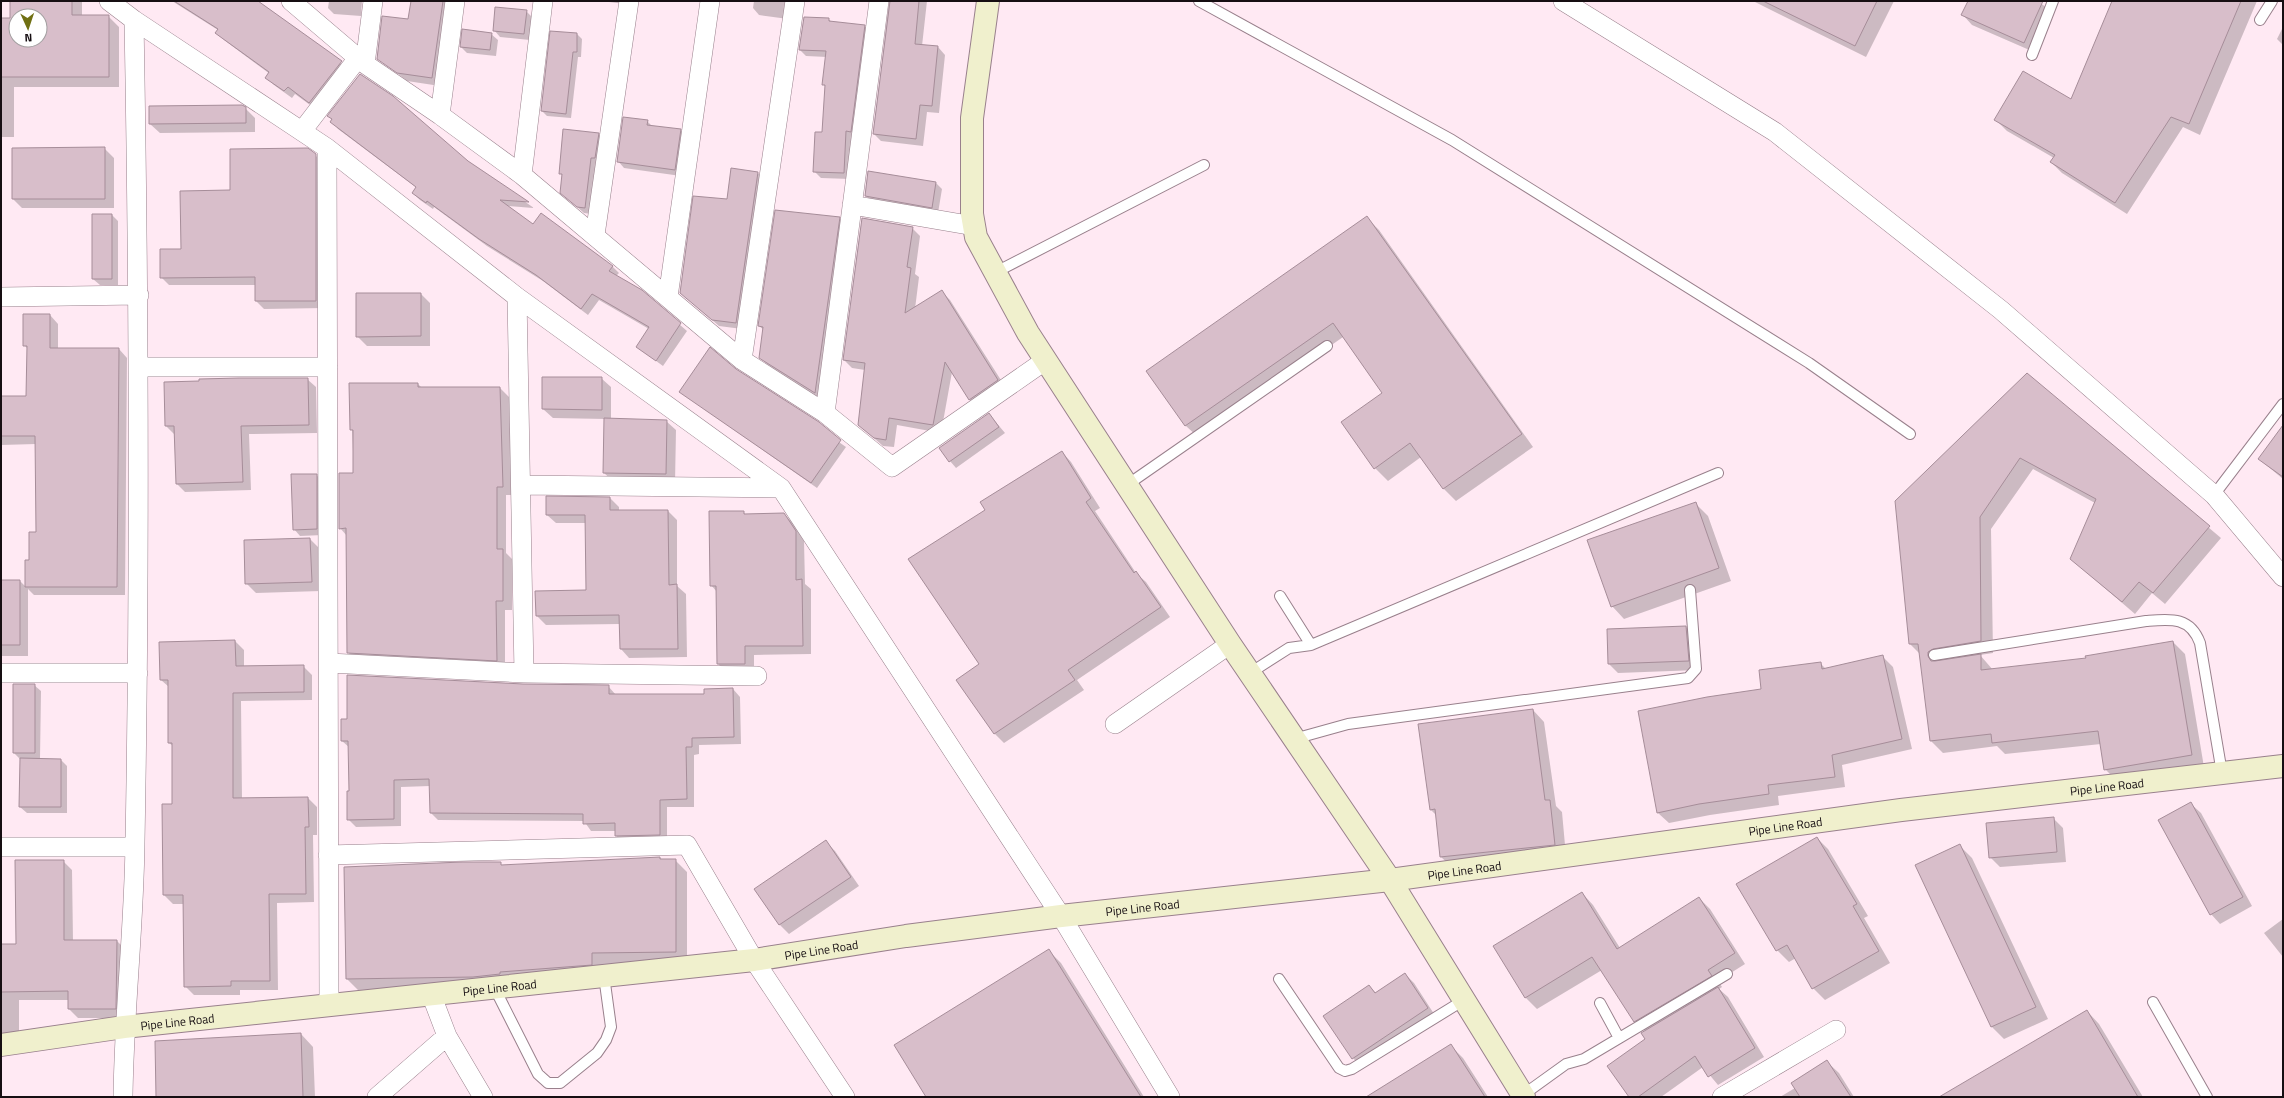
<svg xmlns="http://www.w3.org/2000/svg" width="2284" height="1098" font-family="'Titillium Web',sans-serif">
  <style>
    .shadow { fill: #0003; fill-rule: evenodd }
    .building { fill: #d8beca; stroke: #a68d99; fill-rule: evenodd }
    .lines { fill: none; stroke-linecap: round; stroke-linejoin: round }
    .lane-casing { stroke: #99808c; stroke-width: 12 }
    .street-casing { stroke: #99808c; stroke-width: 20 }
    .secondary-casing { stroke: #99808c; stroke-width: 24 }
    .lane { stroke: #fff; stroke-width: 10 }
    .street { stroke: #fff; stroke-width: 19 }
    .secondary { stroke: #f0f0cd; stroke-width: 22 }
    .labels { text-anchor: middle; dominant-baseline: central; stroke-width: 3; stroke-linejoin: round; paint-order: stroke }
    .street-label { font-size: 12px; fill: #160e12; stroke: #fff }
  </style>
  <rect width="100%" height="100%" fill="#ffe9f3"/>
  <!-- shadow -->
  <path class="shadow" d="M 11,1 L 82,1 L 82,16 L 108,16 L 119,27 L 119,87 L 14,87 L 14,137 L 1,137 L 1,19 L 11,19 ZM 16,16 L 40,16 L 40,40 L 16,40 Z
    M 172,1 L 257,1 L 348,69 L 317,110 L 295,94 L 292,98 L 274,85 L 267,78 L 270,74 L 224,40 L 216,33 L 218,30 Z
    M 329,1 L 362,1 L 361,16 L 334,14 L 328,8 Z
    M 412,1 L 452,1 L 440,86 L 407,81 L 378,58 L 409,20 Z
    M 601,1 L 625,1 L 625,4 Z
    M 754,1 L 793,1 L 788,19 L 759,15 L 753,8 Z
    M 889,1 L 927,1 L 922,46 L 938,47 L 945,55 L 939,113 L 927,112 L 923,146 L 881,141 L 874,134 Z
    M 1753,1 L 1894,1 L 1866,57 Z
    M 1969,1 L 2038,1 L 2052,12 L 2034,52 L 1972,25 L 1963,15 Z
    M 2113,1 L 2257,1 L 2200,135 L 2183,127 L 2127,214 L 2062,173 L 2051,162 L 2054,158 L 2007,131 L 1996,120 L 2072,100 Z
    M 526,11 L 532,17 L 530,40 L 500,37 L 494,30 Z
    M 828,19 L 832,22 L 864,26 L 871,32 L 850,179 L 821,178 L 814,171 L 823,133 L 826,87 L 823,84 L 827,57 L 806,56 L 800,50 Z
    M 2283,27 L 2283,45 L 2277,39 Z
    M 491,34 L 498,40 L 496,56 L 467,53 L 461,47 Z
    M 577,34 L 582,39 L 581,57 L 578,57 L 571,118 L 547,116 L 542,111 Z
    M 245,108 L 255,118 L 255,132 L 160,133 L 150,124 Z
    M 329,116 L 468,162 L 534,208 L 507,206 L 534,225 L 612,266 L 619,273 L 616,276 L 641,291 L 687,331 L 663,366 L 637,347 L 649,329 L 599,300 L 588,315 L 543,281 L 487,246 L 434,207 L 433,209 L 420,200 L 413,193 L 417,188 L 338,129 Z
    M 647,121 L 652,126 L 680,130 L 687,136 L 681,176 L 624,168 L 618,161 Z
    M 598,134 L 605,140 L 591,214 L 584,213 L 568,199 L 563,176 L 560,173 Z
    M 104,148 L 114,158 L 114,208 L 22,208 L 13,199 Z
    M 315,155 L 323,163 L 324,308 L 264,309 L 256,301 L 256,285 L 169,285 L 161,277 L 231,191 Z
    M 869,172 L 936,183 L 942,189 L 938,213 L 872,202 L 866,196 Z
    M 758,173 L 764,179 L 742,329 L 719,326 L 681,293 L 727,200 Z
    M 112,215 L 118,221 L 118,285 L 100,285 L 93,279 Z
    M 839,218 L 851,229 L 826,404 L 772,369 L 760,358 L 764,330 L 759,326 Z
    M 1367,218 L 1379,230 L 1533,447 L 1456,501 L 1444,489 L 1421,457 L 1388,481 L 1375,468 L 1384,393 L 1343,337 L 1199,438 L 1186,426 L 1148,372 Z
    M 912,228 L 920,236 L 915,274 L 919,277 L 915,309 L 942,292 L 950,300 L 1006,388 L 978,408 L 970,400 L 952,372 L 941,433 L 897,425 L 894,447 L 883,446 L 859,425 L 865,370 L 852,368 L 844,360 Z
    M 421,294 L 430,303 L 430,346 L 367,346 L 357,336 Z
    M 24,315 L 50,315 L 58,324 L 58,349 L 119,349 L 127,358 L 125,595 L 34,595 L 28,589 L 28,656 L 1,656 L 1,581 L 20,581 L 26,587 L 26,561 L 30,561 L 37,533 L 36,444 L 1,445 L 1,397 L 27,397 L 28,349 L 24,345 Z
    M 735,370 L 846,447 L 817,488 L 680,392 Z
    M 2027,374 L 2221,538 L 2165,604 L 2152,593 L 2135,614 L 2071,559 L 2095,503 L 2033,469 L 1991,529 L 1993,653 L 1980,655 L 1993,670 L 2087,659 L 2173,642 L 2185,654 L 2204,767 L 2117,781 L 2105,769 L 2101,744 L 2005,754 L 1997,746 L 1943,753 L 1931,741 L 1920,654 L 1910,644 Z
    M 601,378 L 611,387 L 611,419 L 666,421 L 676,430 L 675,483 L 614,482 L 604,473 L 605,419 L 553,418 L 543,409 Z
    M 307,379 L 316,387 L 317,433 L 249,434 L 251,490 L 185,492 L 177,484 L 175,435 L 166,426 Z
    M 350,384 L 418,384 L 422,388 L 500,388 L 509,397 L 512,495 L 506,495 L 506,553 L 512,559 L 512,610 L 505,610 L 505,669 L 357,662 L 348,652 L 347,536 L 340,528 L 354,474 Z
    M 989,414 L 1005,433 L 956,468 L 950,461 Z
    M 2283,426 L 2283,479 L 2259,459 Z
    M 1062,452 L 1071,462 L 1100,508 L 1095,511 L 1136,573 L 1146,582 L 1170,617 L 1077,680 L 1084,690 L 1004,743 L 995,734 L 958,680 L 980,665 L 987,510 Z
    M 316,475 L 323,481 L 323,535 L 300,536 L 294,529 Z
    M 610,498 L 619,507 L 619,511 L 668,511 L 677,520 L 677,586 L 686,594 L 687,657 L 629,658 L 621,649 L 620,624 L 546,625 L 537,616 L 587,591 L 586,523 L 556,523 L 547,515 Z
    M 1695,503 L 1708,516 L 1731,581 L 1624,619 L 1612,606 Z
    M 743,512 L 746,515 L 784,514 L 793,523 L 804,541 L 805,584 L 811,589 L 811,654 L 754,655 L 754,673 L 727,673 L 718,664 L 717,592 L 711,585 Z
    M 310,539 L 320,549 L 321,591 L 256,593 L 246,583 L 245,541 Z
    M 1686,627 L 1695,637 L 1698,670 L 1618,673 L 1609,664 Z
    M 235,641 L 244,650 L 244,667 L 303,666 L 312,675 L 312,700 L 241,701 L 242,799 L 308,798 L 317,807 L 317,835 L 313,835 L 314,902 L 277,903 L 278,990 L 240,990 L 240,995 L 194,995 L 185,986 L 184,904 L 173,904 L 164,895 L 173,805 L 173,746 L 169,743 L 169,687 L 161,680 Z
    M 1882,656 L 1893,667 L 1912,749 L 1842,765 L 1845,787 L 1778,796 L 1779,805 L 1710,815 L 1669,823 L 1658,813 L 1820,663 L 1826,669 Z
    M 34,685 L 41,691 L 40,759 L 61,760 L 67,766 L 67,813 L 27,813 L 20,807 L 20,759 L 14,753 Z
    M 523,685 L 608,686 L 616,695 L 705,695 L 733,689 L 740,697 L 741,744 L 699,745 L 699,754 L 694,755 L 694,807 L 667,807 L 667,842 L 624,843 L 616,836 L 616,831 L 591,831 L 584,821 L 438,820 L 431,813 L 430,786 L 401,787 L 401,826 L 356,827 L 348,819 L 350,792 L 350,748 L 342,741 L 348,720 Z
    M 1533,710 L 1544,722 L 1556,806 L 1562,812 L 1566,856 L 1453,868 L 1441,857 L 1437,816 L 1430,809 Z
    M 2191,804 L 2201,813 L 2252,906 L 2220,924 L 2211,914 Z
    M 2053,818 L 2063,828 L 2066,862 L 2000,867 L 1990,857 Z
    M 1817,838 L 1828,849 L 1868,916 L 1864,918 L 1890,963 L 1825,1000 L 1813,988 L 1796,958 L 1789,962 L 1777,950 L 1738,884 Z
    M 826,842 L 835,851 L 859,886 L 789,934 L 780,925 L 756,889 Z
    M 1960,846 L 1972,858 L 2048,1019 L 2004,1039 L 1992,1027 L 1916,866 Z
    M 660,858 L 663,860 L 675,860 L 687,872 L 687,963 L 602,964 L 603,976 L 484,988 L 358,990 L 347,979 L 345,868 L 500,863 L 502,866 Z
    M 63,861 L 72,870 L 73,941 L 117,941 L 126,950 L 124,1018 L 78,1018 L 69,1009 L 69,1000 L 19,1000 L 19,1040 L 1,1046 L 1,945 L 17,945 Z
    M 1582,893 L 1593,905 L 1620,948 L 1699,898 L 1710,909 L 1745,964 L 1718,981 L 1722,987 L 1719,989 L 1728,997 L 1764,1057 L 1718,1085 L 1703,1067 L 1661,1097 L 1630,1097 L 1646,1039 L 1645,1031 L 1635,1021 L 1602,970 L 1537,1009 L 1526,998 L 1495,947 Z
    M 2283,919 L 2283,957 L 2264,933 Z
    M 1049,951 L 1061,963 L 1144,1097 L 927,1097 Z
    M 1405,974 L 1414,983 L 1436,1017 L 1361,1067 L 1353,1058 L 1369,986 L 1376,993 Z
    M 2087,1011 L 2099,1024 L 2143,1097 L 1941,1097 Z
    M 301,1034 L 313,1047 L 315,1097 L 157,1097 Z
    M 1450,1045 L 1463,1058 L 1488,1097 L 1368,1097 Z
    M 1826,1061 L 1839,1073 L 1854,1097 L 1780,1097 L 1795,1088 Z"/>
  <!-- building -->
  <path class="building" d="M 10,1 L 72,1 L 72,15 L 109,15 L 109,77 L 1,77 L 1,18 L 10,18 ZM 16,16 L 40,16 L 40,40 L 16,40 Z
    M 174,1 L 258,1 L 342,61 L 309,103 L 288,87 L 284,91 L 265,78 L 269,72 L 215,33 L 218,29 Z
    M 411,1 L 443,1 L 432,78 L 397,73 L 377,59 L 382,16 L 408,19 Z
    M 890,1 L 919,1 L 915,44 L 938,46 L 932,106 L 920,105 L 916,139 L 873,134 Z
    M 1763,1 L 1877,1 L 1855,46 Z
    M 1968,1 L 2043,1 L 2024,43 L 1961,15 Z
    M 2112,1 L 2241,1 L 2189,124 L 2171,117 L 2115,203 L 2050,162 L 2055,155 L 1994,120 L 2023,71 L 2071,99 Z
    M 495,7 L 527,10 L 524,34 L 493,31 Z
    M 804,17 L 829,18 L 829,21 L 865,25 L 851,132 L 846,131 L 844,173 L 813,172 L 815,132 L 822,132 L 825,85 L 822,85 L 826,51 L 799,50 Z
    M 462,29 L 492,33 L 490,50 L 460,47 Z
    M 550,31 L 577,33 L 577,52 L 573,52 L 566,114 L 541,111 Z
    M 360,74 L 393,96 L 468,161 L 529,202 L 500,200 L 533,224 L 541,213 L 613,266 L 609,271 L 642,290 L 681,323 L 656,361 L 636,347 L 649,327 L 592,294 L 581,309 L 536,275 L 479,239 L 427,201 L 426,203 L 412,193 L 416,187 L 330,122 L 332,119 L 327,116 Z
    M 242,105 L 246,107 L 246,123 L 149,124 L 149,106 Z
    M 623,117 L 648,120 L 647,125 L 681,129 L 675,170 L 617,162 Z
    M 563,129 L 599,133 L 595,158 L 591,158 L 585,208 L 577,207 L 560,193 L 562,174 L 559,174 Z
    M 105,147 L 105,199 L 12,199 L 12,148 Z
    M 308,148 L 316,154 L 316,301 L 255,301 L 255,277 L 160,278 L 160,249 L 181,249 L 180,191 L 230,190 L 230,149 Z
    M 731,168 L 758,172 L 736,323 L 712,320 L 680,293 L 693,196 L 727,199 Z
    M 868,171 L 936,182 L 932,208 L 865,196 Z
    M 775,210 L 840,217 L 815,393 L 759,358 L 763,327 L 758,326 Z
    M 92,214 L 112,214 L 112,279 L 92,279 Z
    M 1367,216 L 1522,434 L 1443,489 L 1410,443 L 1374,469 L 1341,422 L 1382,393 L 1333,323 L 1185,426 L 1146,371 Z
    M 862,218 L 913,227 L 907,267 L 911,268 L 905,313 L 942,290 L 998,380 L 969,400 L 945,362 L 933,425 L 889,418 L 886,440 L 874,438 L 858,425 L 865,363 L 843,360 Z
    M 356,293 L 421,293 L 421,336 L 356,337 Z
    M 23,314 L 50,314 L 50,348 L 119,348 L 117,587 L 25,587 L 25,560 L 29,560 L 29,532 L 36,532 L 35,436 L 1,436 L 1,396 L 26,396 L 27,346 L 23,346 Z
    M 710,347 L 736,369 L 819,422 L 841,440 L 811,483 L 679,392 Z
    M 2027,373 L 2210,526 L 2153,593 L 2139,582 L 2122,602 L 2070,559 L 2096,499 L 2020,458 L 1980,517 L 1981,641 L 1933,649 L 1928,652 L 1928,656 L 1931,661 L 1935,661 L 1981,654 L 1981,670 L 2086,658 L 2085,656 L 2173,641 L 2192,755 L 2104,770 L 2098,731 L 1992,743 L 1991,734 L 1930,741 L 1918,644 L 1909,644 L 1895,501 Z
    M 542,377 L 602,377 L 602,410 L 542,409 Z
    M 239,378 L 308,378 L 309,425 L 241,426 L 243,482 L 176,484 L 174,426 L 165,426 L 164,382 L 199,381 L 199,379 Z
    M 349,383 L 418,383 L 418,387 L 500,387 L 503,487 L 497,487 L 497,549 L 503,549 L 503,601 L 496,601 L 497,661 L 347,653 L 346,528 L 339,529 L 339,473 L 353,473 L 353,430 L 350,430 Z
    M 989,413 L 999,427 L 949,462 L 939,448 Z
    M 604,418 L 667,420 L 666,474 L 603,473 Z
    M 2283,425 L 2283,477 L 2258,459 Z
    M 1062,451 L 1091,498 L 1086,502 L 1134,573 L 1136,571 L 1161,607 L 1068,670 L 1075,680 L 994,734 L 956,680 L 979,664 L 908,559 L 985,510 L 980,502 Z
    M 291,474 L 317,474 L 317,529 L 293,530 Z
    M 546,496 L 610,497 L 610,510 L 668,510 L 669,585 L 677,584 L 678,649 L 620,649 L 619,615 L 536,616 L 535,591 L 586,590 L 585,515 L 546,515 Z
    M 1696,502 L 1719,568 L 1611,607 L 1587,540 Z
    M 709,511 L 744,511 L 744,514 L 784,513 L 796,531 L 796,580 L 802,579 L 803,646 L 745,646 L 745,664 L 717,664 L 716,586 L 710,586 Z
    M 310,538 L 312,582 L 245,584 L 244,540 Z
    M 1,580 L 20,580 L 20,645 L 1,645 Z
    M 1686,626 L 1689,661 L 1608,664 L 1607,629 Z
    M 235,640 L 236,666 L 304,665 L 304,692 L 233,693 L 233,798 L 308,797 L 309,827 L 305,827 L 306,894 L 269,894 L 270,981 L 231,981 L 231,986 L 184,987 L 183,895 L 163,895 L 162,804 L 172,804 L 172,743 L 168,743 L 168,680 L 160,680 L 159,642 Z
    M 1883,655 L 1902,739 L 1832,755 L 1835,777 L 1768,785 L 1769,794 L 1699,804 L 1657,813 L 1638,711 L 1707,697 L 1761,689 L 1759,670 L 1821,662 L 1822,669 Z
    M 347,675 L 523,684 L 609,685 L 609,694 L 704,694 L 704,689 L 733,688 L 734,737 L 692,738 L 692,747 L 686,747 L 687,799 L 660,800 L 660,835 L 615,836 L 615,823 L 583,824 L 583,814 L 430,813 L 429,779 L 394,780 L 394,819 L 347,820 L 347,791 L 349,791 L 348,741 L 341,741 L 341,719 L 347,719 Z
    M 13,684 L 35,684 L 35,753 L 13,753 Z
    M 1533,709 L 1545,800 L 1550,800 L 1555,845 L 1440,857 L 1435,809 L 1430,810 L 1418,724 Z
    M 20,758 L 61,759 L 61,807 L 19,807 Z
    M 2191,802 L 2243,897 L 2210,915 L 2158,820 Z
    M 2054,817 L 2057,852 L 1989,858 L 1986,823 Z
    M 1817,837 L 1857,904 L 1853,906 L 1879,951 L 1812,989 L 1787,945 L 1776,951 L 1736,884 Z
    M 826,840 L 851,877 L 779,925 L 754,889 Z
    M 1960,844 L 2036,1007 L 1991,1027 L 1915,865 Z
    M 660,857 L 660,859 L 676,859 L 676,952 L 592,953 L 592,965 L 500,972 L 500,974 L 473,977 L 346,979 L 344,867 L 462,862 L 501,862 L 501,865 Z
    M 15,860 L 64,860 L 64,940 L 117,940 L 116,1009 L 68,1009 L 68,991 L 1,992 L 1,944 L 16,944 Z
    M 1582,892 L 1617,949 L 1699,897 L 1735,953 L 1708,970 L 1712,976 L 1634,1022 L 1592,957 L 1525,998 L 1493,946 Z
    M 1049,949 L 1141,1097 L 926,1097 L 894,1045 Z
    M 1405,973 L 1428,1008 L 1352,1059 L 1323,1016 L 1369,985 L 1375,993 Z
    M 1718,987 L 1755,1048 L 1708,1077 L 1695,1056 L 1638,1097 L 1629,1097 L 1607,1066 L 1645,1039 L 1641,1033 Z
    M 2087,1010 L 2138,1097 L 1939,1097 Z
    M 301,1033 L 303,1097 L 156,1097 L 155,1041 Z
    M 1451,1044 L 1485,1097 L 1366,1097 Z
    M 1827,1060 L 1851,1097 L 1800,1097 L 1791,1083 Z"/>
  <g class="lines">
    <!-- lane casing -->
    <g class="lane-casing">
      <path id="lane" d="M 1199,1 L 1452,140 L 1809,363 L 1910,434
        M 2260,20 L 2272,1
        M 2032,55 L 2053,1
        M 994,273 L 1204,165
        M 1127,485 L 1327,346
        M 2214,495 L 2283,404
        M 1280,596 L 1311,645
        M 1934,655 L 2146,621 C 2170,619 2190,616 2200,643 L 2222,773
        M 1250,673 L 1289,648 L 1311,645 L 1718,473
        M 1294,739 L 1348,724 L 1688,678 L 1696,669 L 1690,590
        M 1279,979 L 1339,1068 L 1345,1071 L 1352,1069 L 1464,1000
        M 494,987 L 538,1074 L 548,1083 L 560,1083 L 597,1053 L 606,1040 L 611,1027 L 604,976
        M 2153,1002 L 2207,1097
        M 1600,1003 L 1619,1038
        M 1523,1095 L 1566,1064 L 1584,1059 L 1727,974"/>
    </g>
    <!-- street casing -->
    <g class="street-casing">
      <path id="street" d="M 109,1 L 134,20 L 327,148 L 517,297 L 781,488 L 1061,916 L 1170,1097
        M 291,1 L 365,64 L 440,115 L 522,175 L 742,360 L 825,413 L 892,467 L 1046,360
        M 1563,1 L 1775,132 L 2001,310 L 2214,495 L 2283,577
        M 365,64 L 373,1
        M 440,115 L 455,1
        M 302,131 L 358,58
        M 327,148 L 329,1005
        M 522,175 L 543,1
        M 852,205 L 974,226
        M 595,235 L 629,1
        M 1,297 L 139,295
        M 517,297 L 524,673
        M 668,297 L 710,1
        M 742,360 L 795,1
        M 139,367 L 328,367
        M 825,413 L 879,1
        M 522,485 L 781,488
        M 329,663 L 524,673 L 757,676
        M 1,673 L 138,673
        M 1115,724 L 1230,644
        M 1,847 L 135,847
        M 328,855 L 687,845 L 754,960 L 845,1097
        M 431,994 L 447,1036 L 483,1097
        M 123,1097 C 124,1012 134,928 135,843 C 140,569 139,294 134,20
        M 377,1097 L 447,1036
        M 1722,1097 L 1836,1030"/>
    </g>
    <!-- secondary casing -->
    <g class="secondary-casing">
      <g id="secondary">
        <path d="M 988,1 L 972,118 L 972,214 L 976,237 L 1028,333 L 1230,644 L 1390,880 L 1524,1097"/>
        <path id="s1" d="M 1,1045 L 124,1027 L 754,960 L 906,936 L 1061,916 L 1390,880 L 1901,810 L 2283,766"/>
      </g>
    </g>
    <!-- lane -->
    <use href="#lane" class="lane"/>
    <!-- street -->
    <use href="#street" class="street"/>
    <!-- secondary -->
    <use href="#secondary" class="secondary"/>
  </g>
  <g class="labels">
    <!-- street labels -->
    <g class="street-label">
      <text stroke="none"><textPath href="#s1" startOffset="2122">Pipe Line Road</textPath></text>
      <text stroke="none"><textPath href="#s1" startOffset="1798">Pipe Line Road</textPath></text>
      <text stroke="none"><textPath href="#s1" startOffset="1474">Pipe Line Road</textPath></text>
      <text stroke="none"><textPath href="#s1" startOffset="1150">Pipe Line Road</textPath></text>
      <text stroke="none"><textPath href="#s1" startOffset="826">Pipe Line Road</textPath></text>
      <text stroke="none"><textPath href="#s1" startOffset="502">Pipe Line Road</textPath></text>
      <text stroke="none"><textPath href="#s1" startOffset="178">Pipe Line Road</textPath></text>
    </g>
  </g>
  <!-- border -->
  <rect width="2284" height="1098" fill="none" stroke="#160e12" stroke-width="4"/>
  <!-- north arrow -->
  <g transform="translate(28 28) rotate(177)"><circle r="19" fill="#ffffff" stroke="#a29fa0"/>
  <path d="M0-3L7 15L0 10L-7 15Z" fill="#707013"/>
  <text y="-6" font-size="11" font-weight="bold" text-anchor="middle" fill="#160e12">N</text>
  </g>
</svg>
